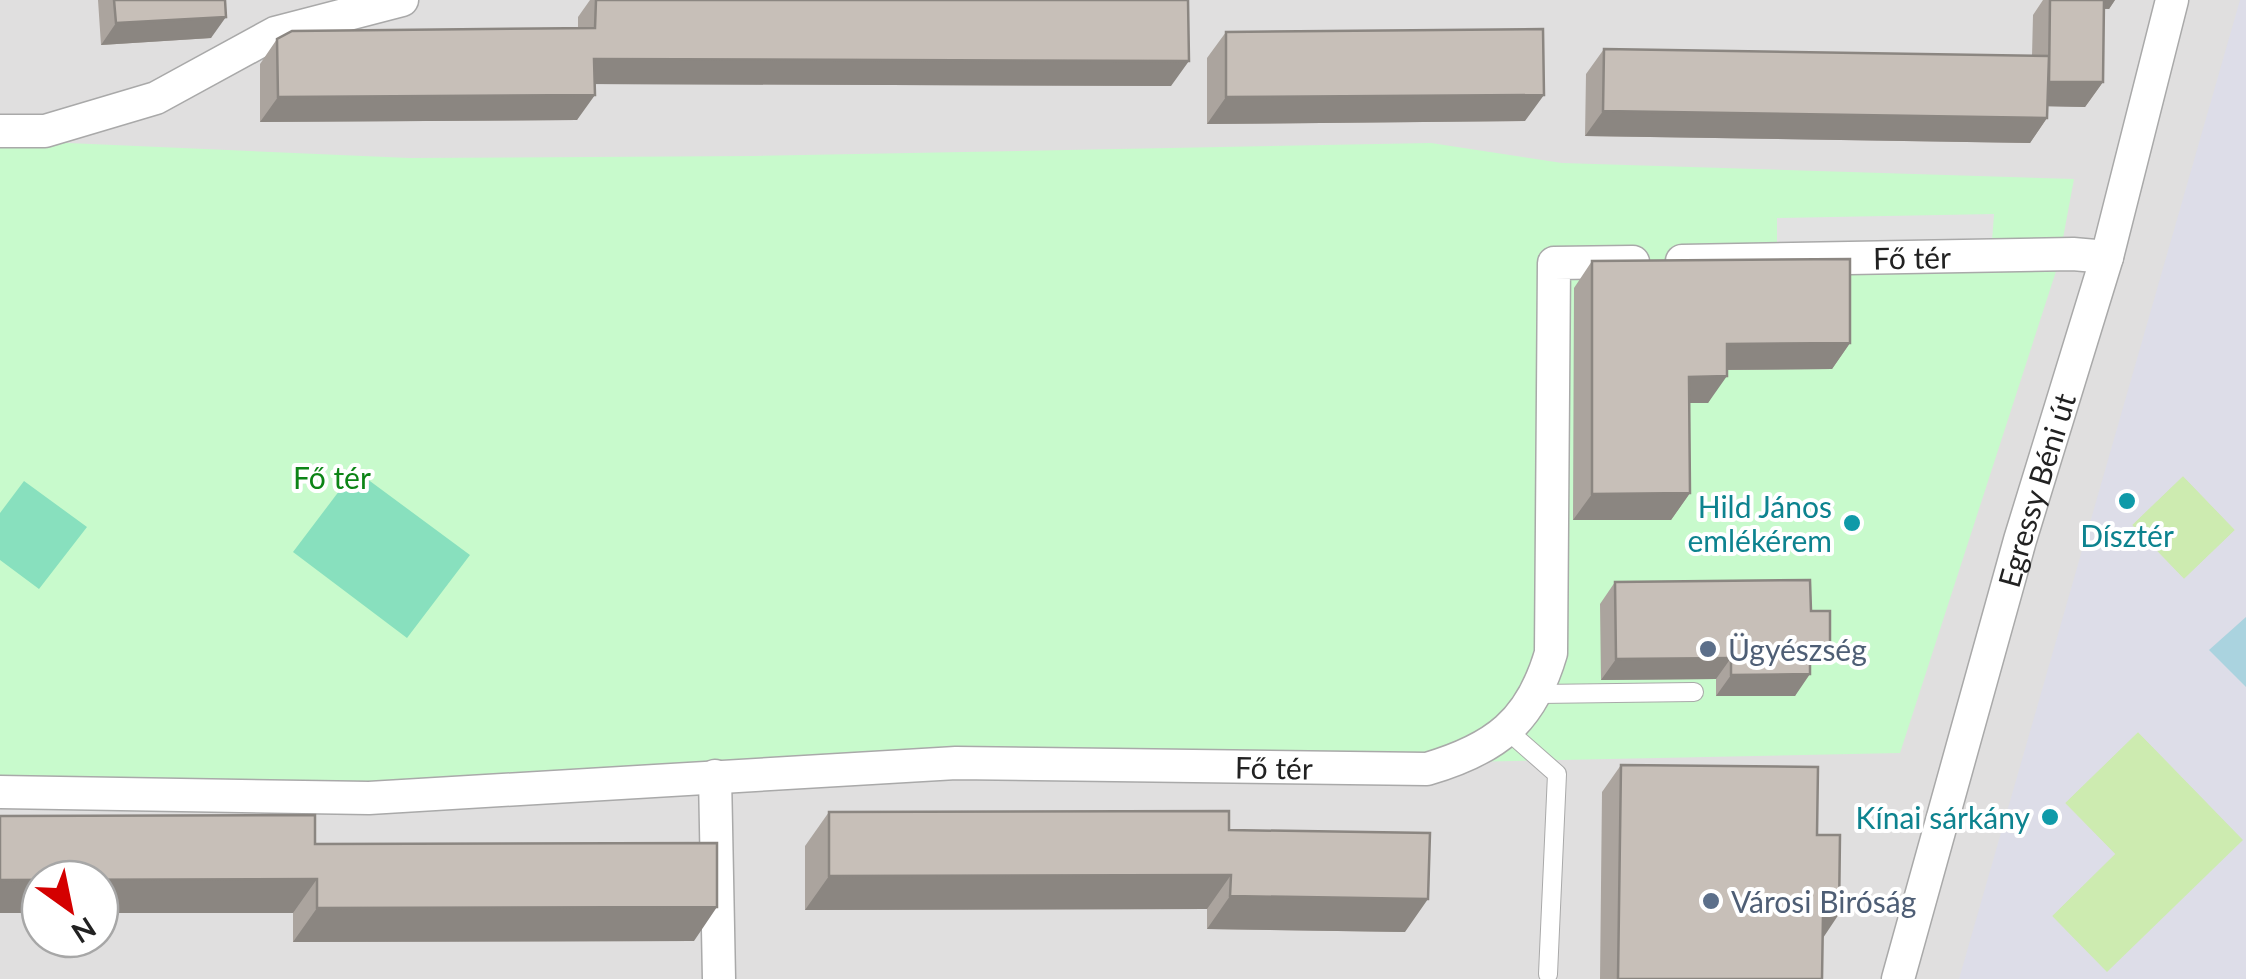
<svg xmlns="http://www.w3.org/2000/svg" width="2246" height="979" font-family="Lato,sans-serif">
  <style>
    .residential { fill: #e0dfdf; fill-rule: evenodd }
    .grass { fill: #cdebb0 }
    .park { fill: #c8facc }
    .pitch { fill: #88e0be }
    .parking { fill: #e2e2e2 }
    .plaza { fill: #dddde8; fill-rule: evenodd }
    .water { fill: #aad3df }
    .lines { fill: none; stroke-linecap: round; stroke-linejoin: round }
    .lane-casing { stroke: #a9a9a9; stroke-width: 20 }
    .street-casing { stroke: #a9a9a9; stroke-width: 35 }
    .lane { stroke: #fff; stroke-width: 18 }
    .street { stroke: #fff; stroke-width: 32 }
    .wall { fill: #aba49e }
    .shaded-wall { fill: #8b8681 }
    .building { fill: #c7bfb8; stroke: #8b8681; stroke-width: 2.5 }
    .culture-dot { fill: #0f9aa8; stroke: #fff; stroke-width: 4 }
    .service-dot { fill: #5c6f8a; stroke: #fff; stroke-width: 4 }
    .labels { text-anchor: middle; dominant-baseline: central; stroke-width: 8; stroke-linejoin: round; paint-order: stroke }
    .street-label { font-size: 30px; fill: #222; stroke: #fff }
    .park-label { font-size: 30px; fill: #0c8416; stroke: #fff }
    .culture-label { font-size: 30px; fill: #0d838f; stroke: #fff; text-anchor: end }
    .service-label { font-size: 30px; fill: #4e5e75; stroke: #fff; text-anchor: start }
  </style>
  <rect width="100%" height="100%" fill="#f2efe9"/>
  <!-- residential -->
  <path class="residential" d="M 0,0 L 2246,0 L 2246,979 L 0,979 ZM 40,879 L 100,879 L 100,939 L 40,939 Z"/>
  <!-- grass -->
  <path class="grass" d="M 2183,476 L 2235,530 L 2184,579 L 2132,525 Z
    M 2138,732 L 2244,840 L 2107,973 L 2052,916 L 2115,854 L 2065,803 Z"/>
  <!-- park -->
  <path class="park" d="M 0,140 L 409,158 L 755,156 L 1431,143 L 1562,163 L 2074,179 L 2058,265 L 1900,753 L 0,792 Z"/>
  <!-- pitch -->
  <path class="pitch" d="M 355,470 L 470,555 L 407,638 L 293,552 Z
    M 24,481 L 87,527 L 39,589 L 0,560 L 0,513 Z"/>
  <!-- parking -->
  <path class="parking" d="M 1994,214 L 1991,255 L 1777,259 L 1777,218 Z"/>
  <!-- plaza -->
  <path class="plaza" d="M 2240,0 L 2246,0 L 2246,617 L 2210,650 L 2246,687 L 2246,979 L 1959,979 ZM 2183,476 L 2235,530 L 2184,579 L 2132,525 ZM 2138,732 L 2243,840 L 2107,972 L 2052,916 L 2115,854 L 2065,803 Z"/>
  <!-- water -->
  <path class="water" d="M 2246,617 L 2246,687 L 2209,650 Z"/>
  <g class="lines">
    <!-- lane casing -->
    <g class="lane-casing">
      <path id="lane" d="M 1539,694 L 1694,692
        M 1507,730 L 1557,774 L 1548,974"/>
    </g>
    <!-- street casing -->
    <g class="street-casing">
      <g id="street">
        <path d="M 0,131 L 45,131 L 156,98 L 275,33 L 402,0"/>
        <path id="s1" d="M 1682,261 L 2073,254 L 2107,257"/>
        <path d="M 715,776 L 719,979"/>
        <path id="s2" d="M 0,792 L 369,798 L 956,763 L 1427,769 C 1495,749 1531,722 1551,653 L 1554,263 L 1633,262"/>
        <path id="s3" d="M 1898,979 L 2020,540 L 2107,257 L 2172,0"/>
      </g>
    </g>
    <!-- lane -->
    <use href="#lane" class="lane"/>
    <!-- street -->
    <use href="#street" class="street"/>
  </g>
  <!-- wall -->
  <path class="wall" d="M 98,0 L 225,0 L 211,38 L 101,45 Z
    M 590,0 L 1188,0 L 1171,86 L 595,84 L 577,120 L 260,122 L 260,64 L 277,39 L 578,28 L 578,17 Z
    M 2043,0 L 2115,0 L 2109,9 L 2104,9 L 2103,82 L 2085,107 L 2047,106 L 2047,118 L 2030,143 L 1585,136 L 1586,74 L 1604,49 L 2032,56 L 2033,15 Z
    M 1226,32 L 1525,121 L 1207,124 L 1207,58 Z
    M 1592,261 L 1850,343 L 1832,369 L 1727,370 L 1708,403 L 1689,403 L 1690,493 L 1671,520 L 1573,520 L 1574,288 Z
    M 1615,582 L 1811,611 L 1815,665 L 1810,665 L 1795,696 L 1716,696 L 1716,679 L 1601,680 L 1600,604 Z
    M 1621,765 L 1822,939 L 1822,979 L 1600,979 L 1602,792 Z
    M 829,812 L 1229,830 L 1405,932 L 1207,929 L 1207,909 L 805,910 L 805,846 Z
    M 0,816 L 315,844 L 694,941 L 293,942 L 293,913 L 100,913 L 100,879 L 40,913 L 0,913 Z"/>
  <!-- shaded-wall -->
  <path class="shaded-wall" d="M 2093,0 L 2115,0 L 2109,9 L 2087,8 Z
    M 226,17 L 211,38 L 101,45 L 116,23 Z
    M 594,59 L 1189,61 L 1171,86 L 577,84 Z
    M 2049,82 L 2103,82 L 2085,107 L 2031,106 Z
    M 595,95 L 577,120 L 260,122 L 278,97 Z
    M 1544,95 L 1525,121 L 1207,124 L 1226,97 Z
    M 1603,111 L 2047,118 L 2030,143 L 1585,136 Z
    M 1850,343 L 1832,369 L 1708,370 L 1727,344 Z
    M 1727,376 L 1708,403 L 1670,403 L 1689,377 Z
    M 1690,493 L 1671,520 L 1573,520 L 1592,494 Z
    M 1810,644 L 1830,644 L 1815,665 L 1795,665 Z
    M 1731,658 L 1716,679 L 1601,680 L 1616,659 Z
    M 1810,674 L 1795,696 L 1716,696 L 1731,675 Z
    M 1231,875 L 1207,909 L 805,910 L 829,876 Z
    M 40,879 L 40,913 L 0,913 L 0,880 Z
    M 100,879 L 317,879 L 293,913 L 100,913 Z
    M 1230,896 L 1428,899 L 1405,932 L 1207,929 Z
    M 717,907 L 694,941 L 293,942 L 317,908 Z
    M 1839,914 L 1821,941 L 1823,915 Z"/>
  <!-- building -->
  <path class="building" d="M 114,0 L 225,0 L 226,17 L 116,23 Z
    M 596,0 L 1188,0 L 1189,61 L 594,59 L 595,95 L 278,97 L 277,39 L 292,31 L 595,28 Z
    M 2050,0 L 2104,0 L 2103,82 L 2049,82 Z
    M 1543,29 L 1544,95 L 1226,97 L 1226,32 Z
    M 1604,49 L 2049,56 L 2047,118 L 1603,111 Z
    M 1850,259 L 1850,343 L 1727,344 L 1727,376 L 1689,377 L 1690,493 L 1592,494 L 1592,261 Z
    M 1810,580 L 1811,611 L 1830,611 L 1830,644 L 1810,644 L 1810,674 L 1731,675 L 1731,658 L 1616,659 L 1615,582 Z
    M 1621,765 L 1818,767 L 1817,835 L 1840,835 L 1839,914 L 1823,915 L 1822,979 L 1618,979 Z
    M 1229,811 L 1229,830 L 1430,833 L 1428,899 L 1230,896 L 1231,875 L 829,876 L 829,812 Z
    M 315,815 L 315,844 L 717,843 L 717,907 L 317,908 L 317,879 L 0,880 L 0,816 Z"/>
  <!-- markers -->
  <g class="culture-dot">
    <circle cx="2127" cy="501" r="10"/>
    <circle cx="1852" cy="523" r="10"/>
    <circle cx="2050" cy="817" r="10"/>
  </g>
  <g class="service-dot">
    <circle cx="1708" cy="649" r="10"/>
    <circle cx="1711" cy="901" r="10"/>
  </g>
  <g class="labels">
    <!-- street labels -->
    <g class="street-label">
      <text stroke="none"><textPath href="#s1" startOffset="230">Fő tér</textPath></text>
      <text stroke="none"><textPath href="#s3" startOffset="508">Egressy Béni út</textPath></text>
      <text stroke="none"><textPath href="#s2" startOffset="1275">Fő tér</textPath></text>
    </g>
    <!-- park labels -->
    <g class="park-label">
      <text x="332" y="477">Fő tér</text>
    </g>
    <!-- culture labels -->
    <g class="culture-label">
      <text x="1832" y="506">Hild János<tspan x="1832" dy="34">emlékérem</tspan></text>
      <text x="2127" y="535" text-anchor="middle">Dísztér</text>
      <text x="2030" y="817">Kínai sárkány</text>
    </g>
    <!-- service labels -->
    <g class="service-label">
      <text x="1728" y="649">Ügyészség</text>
      <text x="1731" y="901">Városi Biróság</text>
    </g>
  </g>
  <!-- north arrow -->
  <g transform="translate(70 909) rotate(147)"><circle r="48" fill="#ffffff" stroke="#a7a7a7" stroke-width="2.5"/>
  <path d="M0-8L18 38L0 25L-18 38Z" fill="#d40000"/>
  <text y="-15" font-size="28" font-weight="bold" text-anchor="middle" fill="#222222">N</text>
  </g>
</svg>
